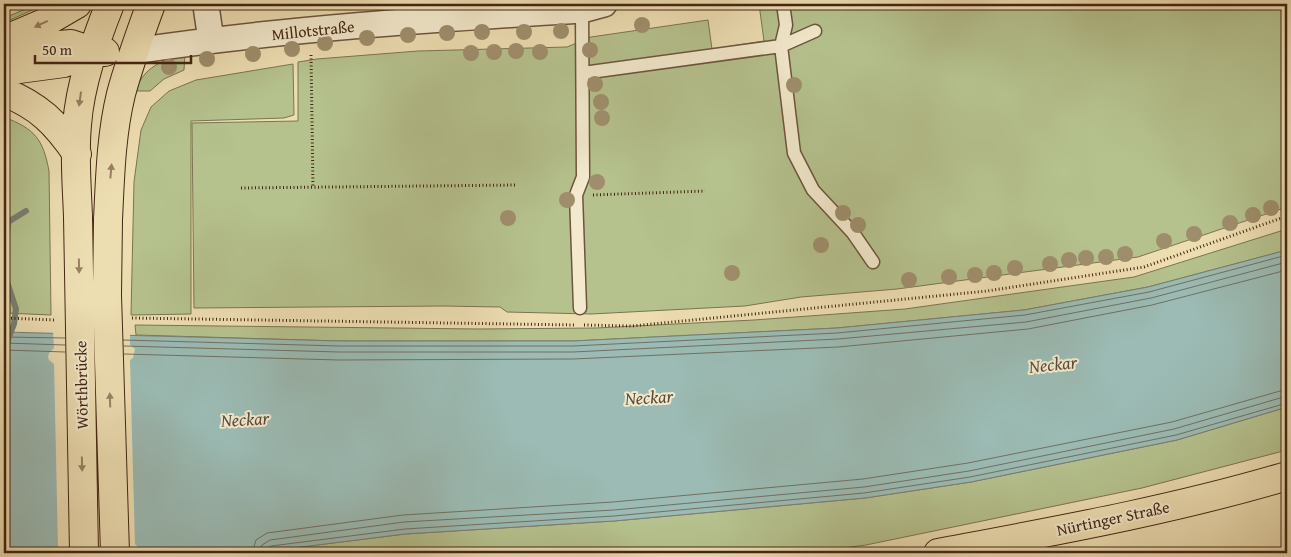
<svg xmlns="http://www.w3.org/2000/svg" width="1291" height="557" font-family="'Gentium Book Plus',serif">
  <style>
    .green { fill: #b5c28e; stroke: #7c7451 }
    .water { fill: #9bbbb4; stroke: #787f74 }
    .pier { fill: #eddeb2 }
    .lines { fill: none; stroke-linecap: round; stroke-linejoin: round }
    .shore { stroke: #707064; stroke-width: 1 }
    .stream { stroke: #787f74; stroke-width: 6 }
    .lane-casing { stroke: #6e543c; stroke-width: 15 }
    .street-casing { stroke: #6e543c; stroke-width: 28 }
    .primary-casing { stroke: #442614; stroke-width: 30 }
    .path { stroke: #442614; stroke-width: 3; stroke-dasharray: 1 2.5; stroke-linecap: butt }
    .lane { stroke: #f3eacd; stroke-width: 12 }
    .street { stroke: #f3eacd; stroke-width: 25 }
    .primary { stroke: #eddeb2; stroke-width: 28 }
    .primary-bridge-casing { stroke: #442614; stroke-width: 30; stroke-linecap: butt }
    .primary-bridge { stroke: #eddeb2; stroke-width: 28 }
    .tree { fill: #9f8e6c }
    .oneway { fill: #988263 }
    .labels { text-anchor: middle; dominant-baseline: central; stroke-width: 4; stroke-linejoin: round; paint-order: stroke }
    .street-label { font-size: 16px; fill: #442614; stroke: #f3eacd }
    .water-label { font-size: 18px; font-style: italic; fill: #5a4b3c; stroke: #f3eacd }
  </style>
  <rect width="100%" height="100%" fill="#eddeb2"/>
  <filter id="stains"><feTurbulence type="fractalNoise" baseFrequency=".004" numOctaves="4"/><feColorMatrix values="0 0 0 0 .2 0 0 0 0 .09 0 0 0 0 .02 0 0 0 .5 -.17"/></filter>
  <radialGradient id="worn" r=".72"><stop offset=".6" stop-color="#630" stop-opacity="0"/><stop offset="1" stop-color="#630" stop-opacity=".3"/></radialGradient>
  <!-- green -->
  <path class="green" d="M 33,4 L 45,4 L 4,23 L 4,18 L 28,8 Z
    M 759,4 L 1287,4 L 1287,207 L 1138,257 L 897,289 L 801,297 L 745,306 L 591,314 L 507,312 L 500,307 L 443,306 L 194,308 L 192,123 L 298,121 L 298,62 L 317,59 L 418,51 L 567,47 L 591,37 L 708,20 L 712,49 L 764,41 Z
    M 185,54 L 184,70 L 164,79 L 150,91 L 135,91 C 144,67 162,60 185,54 Z
    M 293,64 L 294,115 L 284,118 L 191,121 L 191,314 L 131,315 L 134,182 L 141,130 L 151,107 L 169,91 L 196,80 Z
    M 4,117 C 35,129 43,139 49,171 L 51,315 L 4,313 Z
    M 1287,229 L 1287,250 L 1148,287 L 1024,310 L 837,328 L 573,341 L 340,341 L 136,335 L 135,325 L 479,329 L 596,328 L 754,320 L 905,309 L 1134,277 Z
    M 1287,407 L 1287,450 L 1142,488 L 866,545 L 805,553 L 253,553 L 405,534 L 614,521 L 865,498 L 971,482 L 1177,440 Z"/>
  <!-- water -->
  <path class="water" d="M 1287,250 L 1287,407 L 1177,440 L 971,482 L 865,498 L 614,521 L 405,534 L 253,553 L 4,553 L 4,332 L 340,341 L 573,341 L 837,328 L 1024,310 L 1148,287 Z"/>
  <!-- pier -->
  <path class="pier" d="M 53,331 L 130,333 L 130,345 L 135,349 L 133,358 L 130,360 L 135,544 L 140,549 L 140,553 L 53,553 L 58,548 L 54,364 L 49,360 L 48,357 L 49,353 L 54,348 Z"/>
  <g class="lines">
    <!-- shore -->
    <path class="shore" d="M 4,337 L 65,338
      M 123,340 L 339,346 L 573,346 L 837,333 L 1025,315 L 1149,292 L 1287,255
      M 4,343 L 65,345
      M 124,346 L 339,352 L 573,352 L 838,339 L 1026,322 L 1151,298 L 1287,262
      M 4,350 L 65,352
      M 124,354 L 339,360 L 573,359 L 838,347 L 1028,329 L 1152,305 L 1287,270
      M 252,553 L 256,540 L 267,533 L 403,515 L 613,502 L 863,479 L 968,463 L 1172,422 L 1287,389
      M 260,553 L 262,545 L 270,540 L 404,522 L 614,510 L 864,487 L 969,471 L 1174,429 L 1287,396
      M 266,553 L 267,548 L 271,546 L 405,529 L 614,516 L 864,493 L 970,477 L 1176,435 L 1287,403"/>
    <!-- stream -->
    <path class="stream" d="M 4,267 L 8,222 L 26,211
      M 4,273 L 16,309 L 14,324 L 4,350"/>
    <!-- lane casing -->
    <g class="lane-casing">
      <path id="lane" d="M 783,4 L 786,25 L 781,46 L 794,153 L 813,190 L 853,233 L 873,262
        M 583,73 L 781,46 L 815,31
        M 580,308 L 576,195 L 583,177 L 582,10"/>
    </g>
    <!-- street casing -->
    <g class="street-casing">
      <path id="street" d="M 208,4 L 206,6 L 211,40
        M 134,51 C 283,29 432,19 582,10 L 604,4"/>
    </g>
    <!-- primary casing -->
    <g class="primary-casing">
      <path id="primary" d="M 4,40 L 46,22 L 77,4
        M 4,50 L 71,44 L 89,50
        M 4,71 L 64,63 L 93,52 L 105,52
        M 4,92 C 39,106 56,123 77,154
        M 78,217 C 77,187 74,156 77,125 C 80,84 95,42 110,4
        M 108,220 C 110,178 111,135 121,94 C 129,64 140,34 151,4
        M 938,553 C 1055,531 1173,510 1287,476"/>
    </g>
    <!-- path -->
    <path class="path" d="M 311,55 L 313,188
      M 241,188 L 516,185
      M 593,195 L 705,191
      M 4,318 L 56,320
      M 132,318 L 575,325
      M 584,325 L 632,326 L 987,291 L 1144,267 L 1287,216"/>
    <!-- lane -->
    <use href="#lane" class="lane"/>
    <!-- street -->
    <use href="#street" class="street"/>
    <!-- primary -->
    <use href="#primary" class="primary"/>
    <!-- primary-bridge casing -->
    <g class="primary-bridge-casing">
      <path id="primary-bridge" d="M 78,217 L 84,553
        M 108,220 L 107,295 L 115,553"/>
    </g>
    <!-- primary-bridge -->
    <use href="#primary-bridge" class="primary-bridge"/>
  </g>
  <!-- trees -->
  <g class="tree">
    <circle cx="642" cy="25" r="8"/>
    <circle cx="561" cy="31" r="8"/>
    <circle cx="482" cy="32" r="8"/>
    <circle cx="524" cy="32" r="8"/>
    <circle cx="447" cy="33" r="8"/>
    <circle cx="408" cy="35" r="8"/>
    <circle cx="367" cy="38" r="8"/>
    <circle cx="325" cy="43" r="8"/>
    <circle cx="292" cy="49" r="8"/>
    <circle cx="590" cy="50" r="8"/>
    <circle cx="516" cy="51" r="8"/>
    <circle cx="494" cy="52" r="8"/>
    <circle cx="540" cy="52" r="8"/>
    <circle cx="471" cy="53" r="8"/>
    <circle cx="253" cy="54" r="8"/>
    <circle cx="207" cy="59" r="8"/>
    <circle cx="169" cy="67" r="8"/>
    <circle cx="595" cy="84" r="8"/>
    <circle cx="794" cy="85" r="8"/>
    <circle cx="601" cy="102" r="8"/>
    <circle cx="602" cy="118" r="8"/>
    <circle cx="597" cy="182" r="8"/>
    <circle cx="567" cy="200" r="8"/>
    <circle cx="1271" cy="208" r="8"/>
    <circle cx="843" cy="213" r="8"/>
    <circle cx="1253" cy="215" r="8"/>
    <circle cx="508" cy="218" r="8"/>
    <circle cx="1230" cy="223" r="8"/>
    <circle cx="858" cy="225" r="8"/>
    <circle cx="1194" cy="234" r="8"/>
    <circle cx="1164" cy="241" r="8"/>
    <circle cx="821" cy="245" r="8"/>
    <circle cx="1125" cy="254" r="8"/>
    <circle cx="1106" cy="257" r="8"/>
    <circle cx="1086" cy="258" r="8"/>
    <circle cx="1069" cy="260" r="8"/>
    <circle cx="1050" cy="264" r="8"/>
    <circle cx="1015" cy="268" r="8"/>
    <circle cx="732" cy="273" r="8"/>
    <circle cx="994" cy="273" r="8"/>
    <circle cx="975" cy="275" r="8"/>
    <circle cx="949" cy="277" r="8"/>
    <circle cx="909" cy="280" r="8"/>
  </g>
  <!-- one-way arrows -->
  <defs><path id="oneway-solid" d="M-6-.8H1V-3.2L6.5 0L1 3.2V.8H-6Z" transform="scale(1.25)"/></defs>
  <g class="oneway">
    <use href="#oneway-solid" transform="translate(41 24) rotate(155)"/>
    <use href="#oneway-solid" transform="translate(80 99) rotate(98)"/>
    <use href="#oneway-solid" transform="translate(111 171) rotate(-85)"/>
    <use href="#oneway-solid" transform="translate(79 266) rotate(89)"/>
    <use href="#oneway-solid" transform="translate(110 400) rotate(-92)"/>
    <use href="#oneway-solid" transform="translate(82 464) rotate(89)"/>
  </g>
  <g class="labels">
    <!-- street labels -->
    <g class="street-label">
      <text transform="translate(313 30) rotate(-6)">Millotstraße</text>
      <text transform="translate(81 385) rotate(-91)">Wörthbrücke</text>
      <text transform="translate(1113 518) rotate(-12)">Nürtinger Straße</text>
    </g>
    <!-- water labels -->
    <g class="water-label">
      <text transform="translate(1053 364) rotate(-6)">Neckar</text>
      <text transform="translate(649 397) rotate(-3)">Neckar</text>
      <text transform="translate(245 419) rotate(-3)">Neckar</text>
    </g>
  </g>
  <!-- margin -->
  <rect width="1291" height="557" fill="none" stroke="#eddeb2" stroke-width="20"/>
  <rect x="5" y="5" width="1281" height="547" fill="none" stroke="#442614" stroke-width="2.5"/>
  <rect x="10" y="10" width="1271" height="537" fill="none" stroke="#442614"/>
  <!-- scale -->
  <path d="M35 55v8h156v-8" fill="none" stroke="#442614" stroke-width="2.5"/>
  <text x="42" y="55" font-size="15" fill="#442614" stroke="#f3eacd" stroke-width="4" paint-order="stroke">50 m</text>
  <rect width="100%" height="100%" filter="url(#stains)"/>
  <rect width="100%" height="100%" fill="url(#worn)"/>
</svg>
